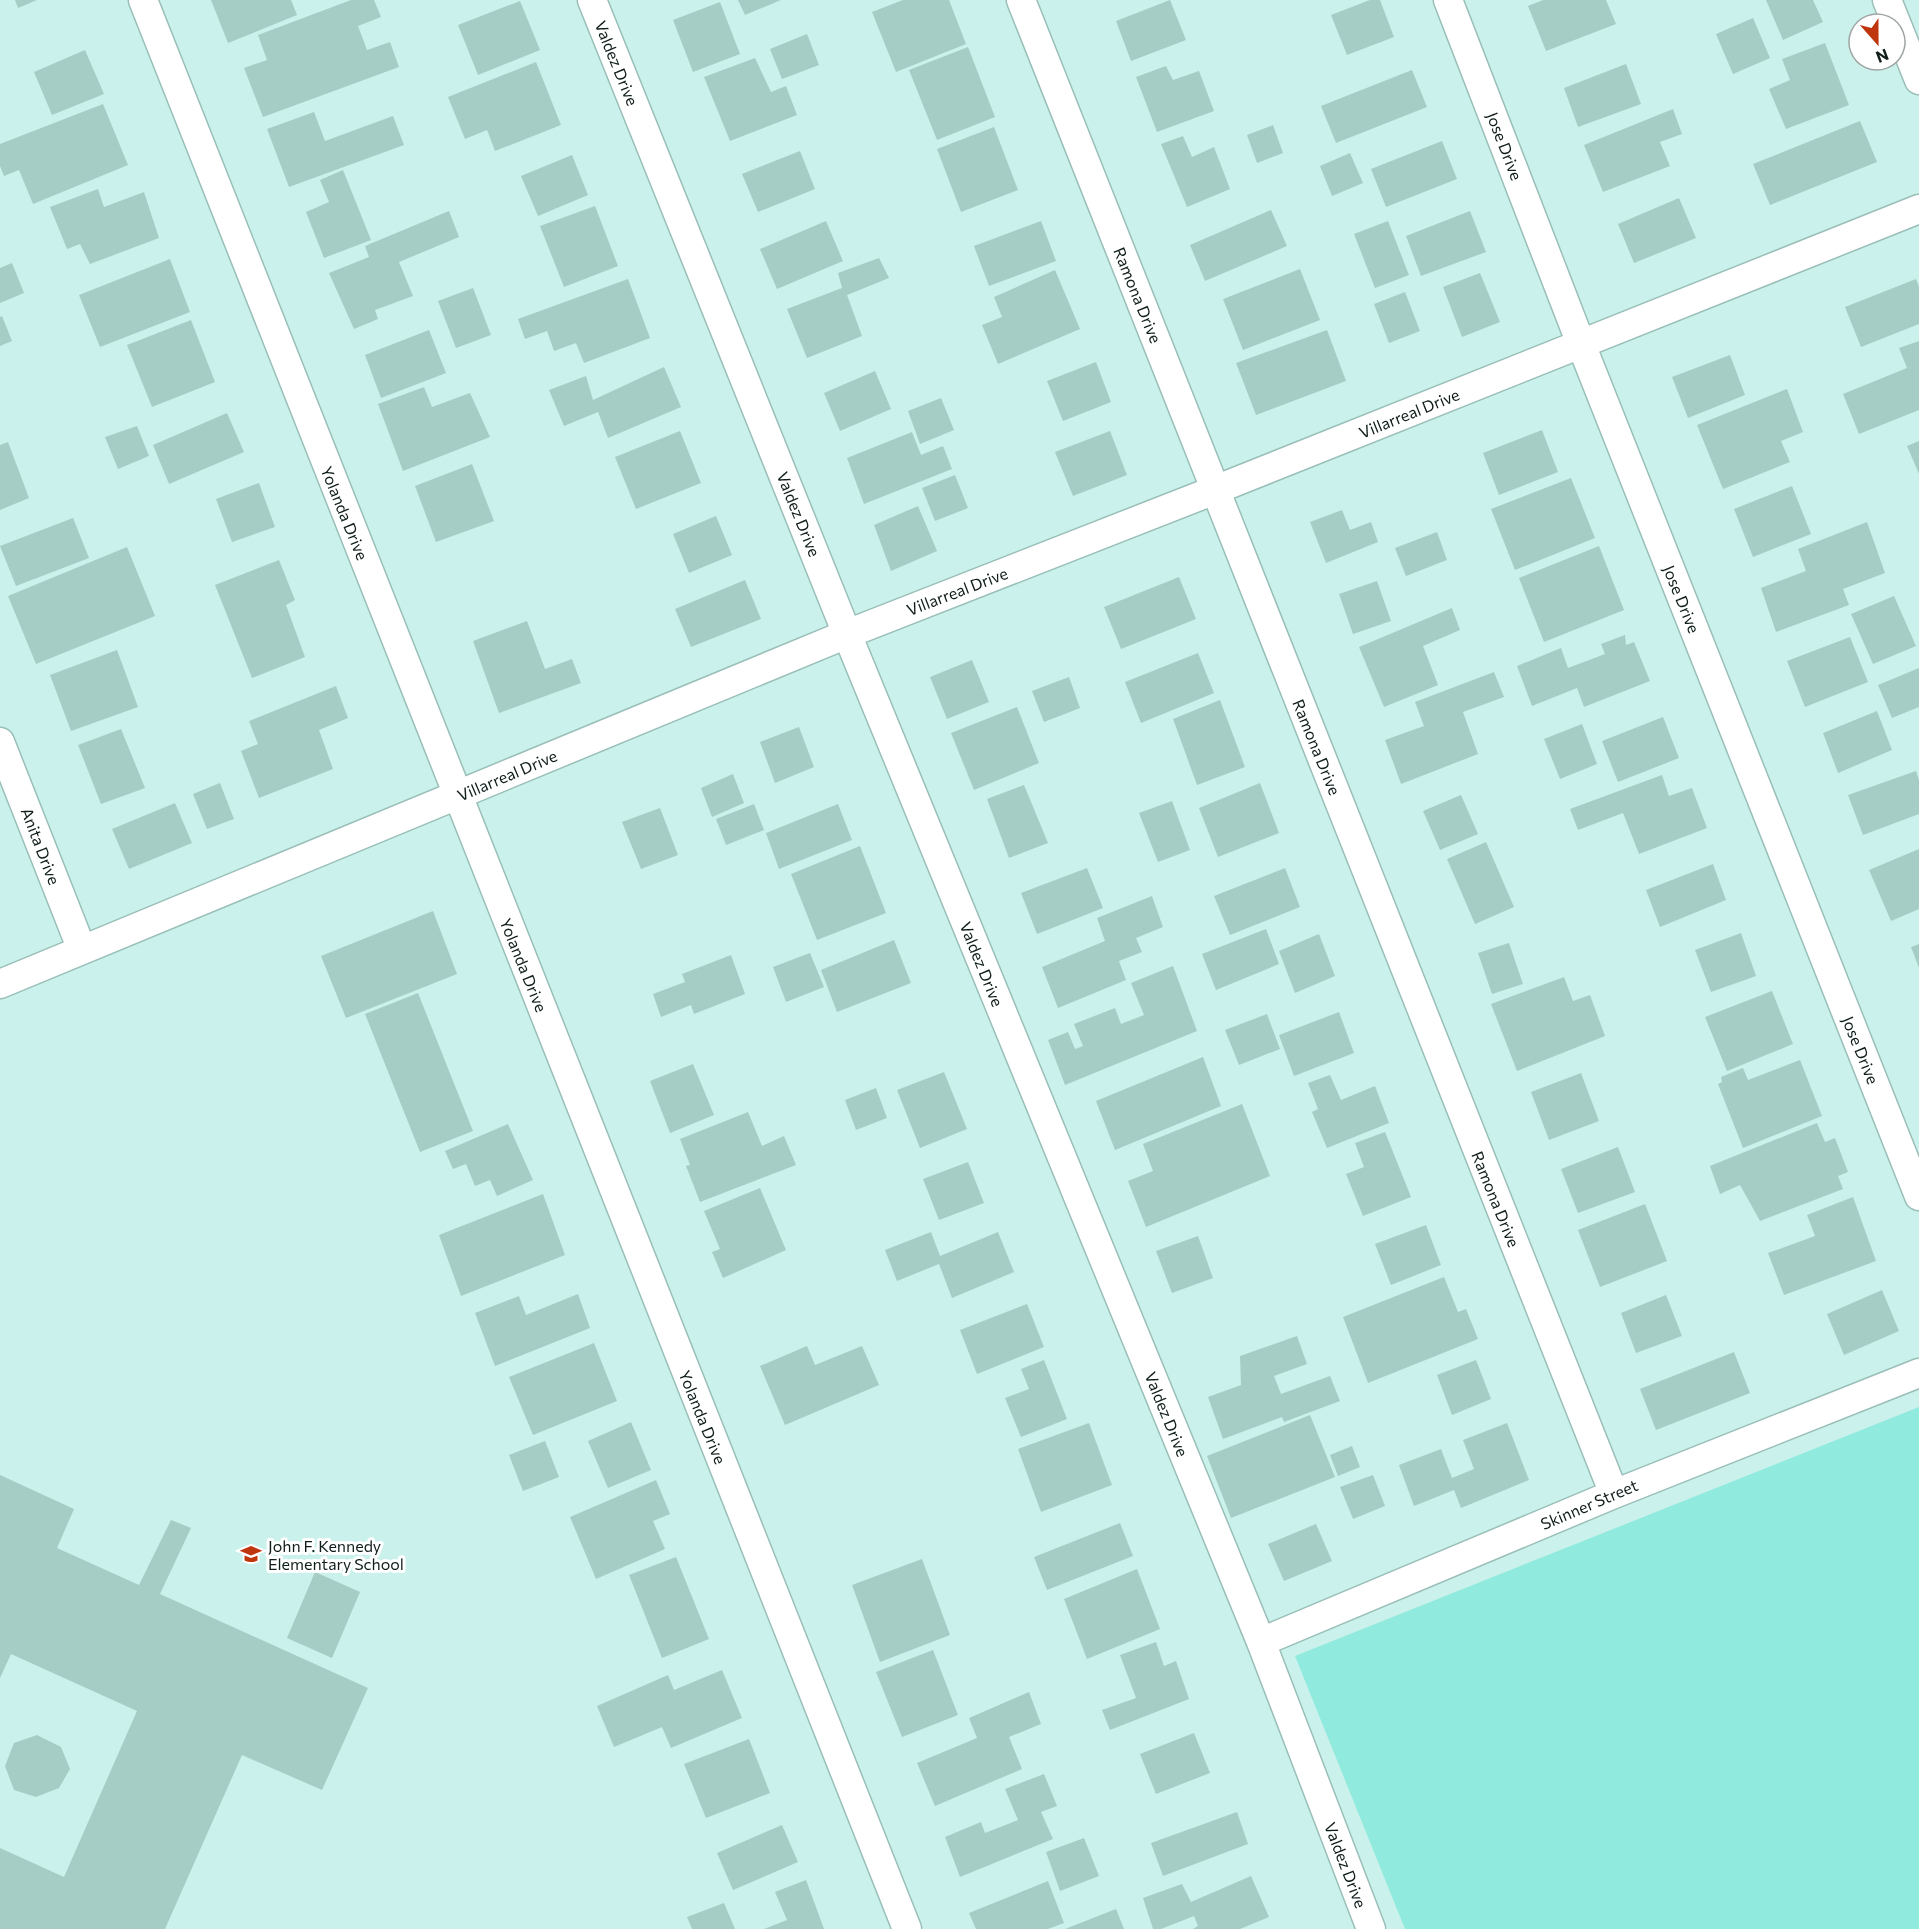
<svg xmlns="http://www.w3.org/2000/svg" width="1919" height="1929" font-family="Commissioner,sans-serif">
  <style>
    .green { fill: #90eade }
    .building { fill: #a6ccc6 }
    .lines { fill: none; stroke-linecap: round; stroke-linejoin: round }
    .street-casing { stroke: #9abfb9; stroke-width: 31 }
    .street { stroke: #fff; stroke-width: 28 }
    .labels { text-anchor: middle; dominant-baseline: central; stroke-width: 6; stroke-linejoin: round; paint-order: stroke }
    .street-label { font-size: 16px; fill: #0f1d1b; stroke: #fff }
    .poi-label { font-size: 16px; fill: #0f1d1b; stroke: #fff; text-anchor: start }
  </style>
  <rect width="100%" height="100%" fill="#caf1eb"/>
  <!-- green -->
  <path class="green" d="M 1919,1407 L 1919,1929 L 1405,1929 L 1295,1656 Z"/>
  <!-- building -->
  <path class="building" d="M 15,0 L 37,0 L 18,8 Z
    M 211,0 L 291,0 L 297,15 L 228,43 Z
    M 351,0 L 374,0 L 381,17 L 358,26 L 367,50 L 390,42 L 399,67 L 263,117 L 244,68 L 267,60 L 258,35 Z
    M 738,0 L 781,0 L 745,15 Z
    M 903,0 L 949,0 L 966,44 L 896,72 L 872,12 Z
    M 1170,0 L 1186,40 L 1131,61 L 1116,21 Z
    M 1370,0 L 1380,0 L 1394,37 L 1347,55 L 1331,15 Z
    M 1543,0 L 1606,0 L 1616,24 L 1546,51 L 1528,6 Z
    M 1766,0 L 1813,0 L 1823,22 L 1783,40 Z
    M 520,1 L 540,50 L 478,75 L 458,25 Z
    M 720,2 L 740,54 L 693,72 L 673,20 Z
    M 1753,18 L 1770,58 L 1733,74 L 1716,34 Z
    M 807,34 L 819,65 L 782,79 L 770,49 Z
    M 1825,43 L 1849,105 L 1786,129 L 1769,89 L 1790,80 L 1782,59 Z
    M 968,47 L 995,117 L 937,140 L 909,70 Z
    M 85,50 L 104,94 L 52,115 L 34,72 Z
    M 755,58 L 771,92 L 786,86 L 797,115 L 730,141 L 704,77 Z
    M 536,62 L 561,125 L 495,151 L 487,130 L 465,139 L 448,97 Z
    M 1626,64 L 1641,104 L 1578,127 L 1564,88 Z
    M 1166,66 L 1173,80 L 1199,71 L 1214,111 L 1157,132 L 1136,77 Z
    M 1412,70 L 1427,107 L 1336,143 L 1321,106 Z
    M 103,104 L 128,165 L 33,204 L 19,170 L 4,176 L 0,166 L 0,144 Z
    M 1673,109 L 1682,134 L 1660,142 L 1670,166 L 1603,192 L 1584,145 Z
    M 314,112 L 325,141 L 393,116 L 404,145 L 289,187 L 267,129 Z
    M 1860,121 L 1877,162 L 1770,205 L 1753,164 Z
    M 1273,125 L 1283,153 L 1257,163 L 1247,135 Z
    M 994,127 L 1018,190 L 961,212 L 937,149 Z
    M 1183,136 L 1192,157 L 1214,147 L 1230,189 L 1187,207 L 1161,144 Z
    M 1442,141 L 1457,179 L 1386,207 L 1371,169 Z
    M 800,151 L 815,189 L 758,212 L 742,174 Z
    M 1350,153 L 1363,183 L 1332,196 L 1320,166 Z
    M 572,155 L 588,195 L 538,216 L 521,176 Z
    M 343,170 L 371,240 L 324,258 L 306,212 L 329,202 L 320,180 Z
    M 98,189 L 104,207 L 144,192 L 159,238 L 90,264 L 80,244 L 67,249 L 50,207 Z
    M 1679,198 L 1696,238 L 1634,263 L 1618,224 Z
    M 595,206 L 618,266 L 564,287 L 540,226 Z
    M 1271,210 L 1287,246 L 1205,281 L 1190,245 Z
    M 449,211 L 459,237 L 399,262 L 413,296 L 375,310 L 378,319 L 354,329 L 329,273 L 369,257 L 365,246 Z
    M 1470,211 L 1486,252 L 1421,276 L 1406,236 Z
    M 826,221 L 843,261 L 777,289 L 760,249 Z
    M 1041,221 L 1056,261 L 989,286 L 974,246 Z
    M 1388,221 L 1409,275 L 1375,288 L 1354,234 Z
    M 879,258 L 889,278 L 847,295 L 862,336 L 807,358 L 787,309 L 842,288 L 838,273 Z
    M 170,259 L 190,312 L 100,347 L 79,295 Z
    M 12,263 L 24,293 L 0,303 L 0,268 Z
    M 1300,269 L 1320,320 L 1243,350 L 1223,299 Z
    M 1055,270 L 1080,329 L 998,364 L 982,325 L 1002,317 L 994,297 Z
    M 1480,273 L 1500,322 L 1462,337 L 1443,287 Z
    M 628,279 L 650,338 L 584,363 L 576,343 L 554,351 L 547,331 L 525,339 L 518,319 Z
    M 1916,279 L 1919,287 L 1919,324 L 1861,347 L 1845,307 Z
    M 473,288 L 491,335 L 456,348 L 438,301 Z
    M 1405,292 L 1420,331 L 1389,343 L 1374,304 Z
    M 2,316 L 12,341 L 0,346 L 0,317 Z
    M 191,320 L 215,382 L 152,407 L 127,345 Z
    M 429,330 L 446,373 L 381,398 L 365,355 Z
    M 1327,330 L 1346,381 L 1256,415 L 1236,363 Z
    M 1919,341 L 1919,410 L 1859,434 L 1843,394 L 1907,368 L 1899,348 Z
    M 1730,355 L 1745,395 L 1688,418 L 1672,377 Z
    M 1096,362 L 1111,402 L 1063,421 L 1047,381 Z
    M 664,367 L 681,407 L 608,438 L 598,412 L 564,426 L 549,390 L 586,376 L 593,400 Z
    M 875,371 L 891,409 L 840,431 L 824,393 Z
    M 424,387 L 432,407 L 470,393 L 490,437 L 403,471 L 378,404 Z
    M 1787,389 L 1803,432 L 1781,441 L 1790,462 L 1723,489 L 1697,425 Z
    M 941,398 L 954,430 L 920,444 L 908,411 Z
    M 227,413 L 244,452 L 169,484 L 153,445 Z
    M 137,426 L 149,456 L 118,469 L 105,437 Z
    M 1542,430 L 1558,472 L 1499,495 L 1483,453 Z
    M 680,431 L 701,483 L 636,509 L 615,457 Z
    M 1110,431 L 1127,475 L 1073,496 L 1055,452 Z
    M 912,432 L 921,455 L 943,446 L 952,469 L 864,504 L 847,458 Z
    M 1919,441 L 1919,474 L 1907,446 Z
    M 8,442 L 29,498 L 0,510 L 0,445 Z
    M 472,464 L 494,521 L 436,542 L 415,486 Z
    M 955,475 L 968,508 L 935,521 L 922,488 Z
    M 1571,478 L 1595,538 L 1515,570 L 1491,509 Z
    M 259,483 L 275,527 L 232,542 L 216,499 Z
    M 1792,486 L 1811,534 L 1753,557 L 1734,509 Z
    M 918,506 L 937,551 L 891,571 L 874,525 Z
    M 1342,510 L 1350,530 L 1371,522 L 1378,542 L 1326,563 L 1310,522 Z
    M 716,516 L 732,555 L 689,573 L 673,534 Z
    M 73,518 L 89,558 L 16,586 L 0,546 Z
    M 1867,522 L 1885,573 L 1843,589 L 1849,605 L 1776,632 L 1761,588 L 1806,571 L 1798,549 Z
    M 1437,532 L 1447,560 L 1406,576 L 1395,548 Z
    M 1599,546 L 1624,610 L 1544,642 L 1519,578 Z
    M 127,547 L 155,616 L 36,664 L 8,596 Z
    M 279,560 L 295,600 L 286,605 L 305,657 L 252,678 L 215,585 Z
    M 1179,577 L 1196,619 L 1121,649 L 1104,607 Z
    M 745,580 L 761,619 L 691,647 L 675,609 Z
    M 1377,581 L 1391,621 L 1353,634 L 1339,594 Z
    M 1894,596 L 1916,646 L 1873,664 L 1851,614 Z
    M 1452,608 L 1460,630 L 1423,646 L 1438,685 L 1384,707 L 1359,647 Z
    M 527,621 L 545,669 L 572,659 L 581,683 L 499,713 L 473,641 Z
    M 1625,635 L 1626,645 L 1634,642 L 1650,681 L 1584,707 L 1577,688 L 1532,706 L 1517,666 L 1561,648 L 1568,668 L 1605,654 L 1601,644 Z
    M 1850,637 L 1868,682 L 1805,707 L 1787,661 Z
    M 117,650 L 138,707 L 71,731 L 50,675 Z
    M 1198,653 L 1214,693 L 1141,723 L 1125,682 Z
    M 972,660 L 989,702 L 947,719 L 930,677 Z
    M 1919,668 L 1919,707 L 1892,718 L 1878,685 Z
    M 1494,672 L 1504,697 L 1463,712 L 1478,754 L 1401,784 L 1385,740 L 1424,726 L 1415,702 Z
    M 1069,677 L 1080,708 L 1044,722 L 1032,691 Z
    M 336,686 L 348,718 L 319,730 L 333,769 L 259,798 L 241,751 L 258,744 L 249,721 Z
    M 1220,700 L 1245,767 L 1197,785 L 1173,719 Z
    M 1017,707 L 1039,763 L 974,790 L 951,733 Z
    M 1877,711 L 1892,750 L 1838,773 L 1823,733 Z
    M 1663,717 L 1679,758 L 1618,782 L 1602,741 Z
    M 1582,724 L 1597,764 L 1560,779 L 1544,739 Z
    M 799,727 L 814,767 L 775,783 L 760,742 Z
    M 121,729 L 145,788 L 101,804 L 78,745 Z
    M 1916,771 L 1919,780 L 1919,814 L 1863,835 L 1848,795 Z
    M 733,774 L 744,803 L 712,817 L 701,788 Z
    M 1662,775 L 1669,796 L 1692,788 L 1707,828 L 1639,854 L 1623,813 L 1578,830 L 1570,809 Z
    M 220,783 L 234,819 L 207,829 L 193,794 Z
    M 1260,783 L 1279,833 L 1218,857 L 1199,808 Z
    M 1024,785 L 1048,843 L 1009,858 L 987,799 Z
    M 1461,795 L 1478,834 L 1440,850 L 1423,811 Z
    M 1172,801 L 1190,850 L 1158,862 L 1139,813 Z
    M 175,803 L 192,843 L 129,869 L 112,829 Z
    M 754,804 L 764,830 L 726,845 L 716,819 Z
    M 838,804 L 852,840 L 779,869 L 766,833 Z
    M 660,808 L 678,855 L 641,869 L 622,822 Z
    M 1486,842 L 1514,907 L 1475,924 L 1447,859 Z
    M 860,846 L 886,913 L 817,940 L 791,874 Z
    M 1919,849 L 1919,909 L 1891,921 L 1869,870 Z
    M 1713,864 L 1726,900 L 1660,927 L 1646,890 Z
    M 1087,868 L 1103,908 L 1037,934 L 1021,893 Z
    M 1285,868 L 1300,907 L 1230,935 L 1214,896 Z
    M 1152,896 L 1163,927 L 1136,938 L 1142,952 L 1119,961 L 1126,980 L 1058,1008 L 1042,967 L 1105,941 L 1097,918 Z
    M 433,911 L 457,974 L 346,1018 L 321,956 Z
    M 1266,929 L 1279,964 L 1216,990 L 1202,954 Z
    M 1741,933 L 1756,976 L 1711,992 L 1695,950 Z
    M 1319,934 L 1335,976 L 1295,993 L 1279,951 Z
    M 894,940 L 911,983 L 837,1012 L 821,970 Z
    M 1509,943 L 1523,984 L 1492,994 L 1478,953 Z
    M 1919,944 L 1919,968 L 1911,947 Z
    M 810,953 L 824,987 L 786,1002 L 773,967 Z
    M 731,955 L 745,994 L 694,1014 L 691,1005 L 661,1017 L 653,994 L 685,982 L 682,974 Z
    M 1173,966 L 1197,1031 L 1065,1085 L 1048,1040 L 1068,1032 L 1075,1049 L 1083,1046 L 1074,1024 L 1115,1008 L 1121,1024 L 1144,1015 L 1131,983 Z
    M 1564,977 L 1573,1001 L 1590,995 L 1605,1036 L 1517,1071 L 1491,1004 Z
    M 1772,991 L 1793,1044 L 1727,1071 L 1705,1017 Z
    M 418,993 L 473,1131 L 420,1152 L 365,1014 Z
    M 1339,1012 L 1354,1053 L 1294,1076 L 1279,1035 Z
    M 1267,1014 L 1280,1049 L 1239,1065 L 1225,1030 Z
    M 1203,1057 L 1221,1106 L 1115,1150 L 1096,1101 Z
    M 1800,1060 L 1822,1116 L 1743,1148 L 1718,1084 L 1722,1082 L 1721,1077 L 1743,1068 L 1748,1080 Z
    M 693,1064 L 714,1115 L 670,1133 L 650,1081 Z
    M 944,1072 L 967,1129 L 920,1148 L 897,1090 Z
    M 1581,1073 L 1599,1121 L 1549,1140 L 1531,1092 Z
    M 1330,1075 L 1341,1100 L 1375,1086 L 1389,1123 L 1327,1148 L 1312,1112 L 1318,1109 L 1308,1083 Z
    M 876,1088 L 887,1118 L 856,1130 L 845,1100 Z
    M 1242,1104 L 1270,1176 L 1146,1227 L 1128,1181 L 1153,1171 L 1143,1144 Z
    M 748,1112 L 762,1146 L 784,1136 L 796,1165 L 700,1202 L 686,1166 L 690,1165 L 680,1139 Z
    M 1817,1123 L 1825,1142 L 1835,1138 L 1848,1172 L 1838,1176 L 1843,1189 L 1760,1221 L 1740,1185 L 1720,1194 L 1710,1166 Z
    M 508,1124 L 533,1180 L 497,1196 L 490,1180 L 475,1186 L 466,1164 L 453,1169 L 445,1151 Z
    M 1385,1132 L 1411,1197 L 1363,1216 L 1346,1174 L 1364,1167 L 1355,1143 Z
    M 1618,1147 L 1635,1192 L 1578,1213 L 1561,1169 Z
    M 968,1162 L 984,1203 L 939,1220 L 923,1179 Z
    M 760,1188 L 786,1250 L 723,1278 L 712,1252 L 720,1249 L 704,1211 Z
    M 543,1194 L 565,1255 L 461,1296 L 439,1235 Z
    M 1853,1197 L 1876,1261 L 1784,1295 L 1768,1253 L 1815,1236 L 1807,1215 Z
    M 1645,1204 L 1667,1261 L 1600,1287 L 1578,1230 Z
    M 1426,1225 L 1441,1265 L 1391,1285 L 1375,1244 Z
    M 931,1232 L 940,1256 L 998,1232 L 1014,1272 L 952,1298 L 939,1264 L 897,1281 L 885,1250 Z
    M 1198,1236 L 1213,1278 L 1172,1293 L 1156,1251 Z
    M 1444,1277 L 1458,1312 L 1466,1309 L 1478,1339 L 1368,1383 L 1343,1317 Z
    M 1882,1290 L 1899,1331 L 1844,1355 L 1827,1314 Z
    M 578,1294 L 590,1328 L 495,1366 L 475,1313 L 519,1296 L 526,1315 Z
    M 1666,1295 L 1682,1336 L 1636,1353 L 1621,1313 Z
    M 1027,1304 L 1044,1347 L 977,1374 L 960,1330 Z
    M 1297,1336 L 1307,1364 L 1274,1376 L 1281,1394 L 1330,1376 L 1340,1401 L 1284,1422 L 1282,1417 L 1223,1439 L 1208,1397 L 1241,1385 L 1240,1356 Z
    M 594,1343 L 617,1401 L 533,1435 L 509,1377 Z
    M 807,1346 L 815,1365 L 862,1346 L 879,1385 L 785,1425 L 760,1366 Z
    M 1734,1352 L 1750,1393 L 1656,1430 L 1640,1389 Z
    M 1044,1360 L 1067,1419 L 1021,1437 L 1005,1398 L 1029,1389 L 1021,1369 Z
    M 1476,1360 L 1491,1399 L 1452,1415 L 1437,1375 Z
    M 1310,1415 L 1335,1477 L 1231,1518 L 1207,1456 Z
    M 631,1422 L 651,1470 L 608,1488 L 588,1441 Z
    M 1089,1423 L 1112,1485 L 1041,1512 L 1018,1449 Z
    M 1507,1423 L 1529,1480 L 1461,1508 L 1454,1490 L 1414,1506 L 1399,1465 L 1441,1449 L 1452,1478 L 1474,1469 L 1463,1440 Z
    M 545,1441 L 559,1477 L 523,1491 L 509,1455 Z
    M 1352,1446 L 1360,1467 L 1338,1476 L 1330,1455 Z
    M 0,1475 L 74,1509 L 57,1548 L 139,1585 L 171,1520 L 191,1528 L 160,1594 L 368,1688 L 322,1790 L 242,1755 L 165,1929 L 0,1929 L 0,1848 L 64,1877 L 137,1711 L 11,1654 L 0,1678 Z
    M 1373,1475 L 1385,1506 L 1353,1519 L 1340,1487 Z
    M 656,1480 L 670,1514 L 653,1521 L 665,1549 L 596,1579 L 570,1517 Z
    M 1120,1523 L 1133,1556 L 1047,1590 L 1034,1557 Z
    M 1316,1524 L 1332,1561 L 1284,1581 L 1268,1544 Z
    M 676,1557 L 709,1639 L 662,1658 L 629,1575 Z
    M 922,1559 L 950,1635 L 880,1662 L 852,1585 Z
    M 1137,1569 L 1160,1629 L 1087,1659 L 1064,1599 Z
    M 315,1572 L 360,1592 L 332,1658 L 287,1638 Z
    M 1156,1642 L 1164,1666 L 1176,1661 L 1189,1699 L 1110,1730 L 1102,1710 L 1136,1698 L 1120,1655 Z
    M 933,1650 L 958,1715 L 902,1737 L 876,1672 Z
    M 722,1670 L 742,1718 L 671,1748 L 662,1727 L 614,1747 L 597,1706 L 668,1675 L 674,1690 Z
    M 1029,1692 L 1041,1724 L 1009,1737 L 1022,1769 L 935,1806 L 917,1763 L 977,1738 L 969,1718 Z
    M 1194,1733 L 1210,1773 L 1156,1794 L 1140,1754 Z
    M 37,1735 L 61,1747 L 70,1769 L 59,1788 L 36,1797 L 14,1790 L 5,1766 L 14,1743 Z
    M 749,1739 L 770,1793 L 706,1818 L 684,1764 Z
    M 1044,1774 L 1057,1806 L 1041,1812 L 1053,1839 L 960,1877 L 945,1837 L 981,1822 L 985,1833 L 1018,1820 L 1005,1789 Z
    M 1237,1812 L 1248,1844 L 1163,1876 L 1151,1843 Z
    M 782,1825 L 798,1862 L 733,1890 L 717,1853 Z
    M 1084,1838 L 1099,1876 L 1060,1891 L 1046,1852 Z
    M 1251,1876 L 1269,1917 L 1240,1929 L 1193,1929 L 1198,1926 L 1194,1916 L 1161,1929 L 1153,1929 L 1143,1898 L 1182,1884 L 1191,1902 Z
    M 806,1880 L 824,1929 L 764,1929 L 787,1920 L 775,1892 Z
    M 1048,1881 L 1064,1923 L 1048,1929 L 976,1929 L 969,1913 Z
    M 724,1903 L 735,1929 L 692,1929 L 687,1917 Z
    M 1116,1909 L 1124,1929 L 1065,1929 Z"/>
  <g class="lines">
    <!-- street casing -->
    <g class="street-casing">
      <path id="street" d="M 143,0 L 907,1929
        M 592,0 L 847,634 L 1261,1642 L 1371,1929
        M 1021,0 L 1614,1494
        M 1448,0 L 1581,344 L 1919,1196
        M 1887,0 L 1919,80
        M 0,742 L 82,950
        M 0,984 L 847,634 L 1215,490 L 1919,209
        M 1261,1642 L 1614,1494 L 1919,1373"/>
    </g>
    <!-- street -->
    <use href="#street" class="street"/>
  </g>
  <!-- icons -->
  <defs>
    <g id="school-bare" transform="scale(1.62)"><path d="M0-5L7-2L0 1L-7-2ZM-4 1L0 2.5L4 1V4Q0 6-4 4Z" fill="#bf350e" stroke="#fff" stroke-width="2.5" paint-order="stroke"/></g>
  </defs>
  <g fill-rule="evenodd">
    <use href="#school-bare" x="251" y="1554"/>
  </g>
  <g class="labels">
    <!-- street labels -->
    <g class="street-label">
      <text transform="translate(617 63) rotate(68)">Valdez Drive</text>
      <text transform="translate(1505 146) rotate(69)">Jose Drive</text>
      <text transform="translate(1138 295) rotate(68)">Ramona Drive</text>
      <text transform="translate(1409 413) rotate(-22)">Villarreal Drive</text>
      <text transform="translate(345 513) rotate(68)">Yolanda Drive</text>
      <text transform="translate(799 514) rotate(68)">Valdez Drive</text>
      <text transform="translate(957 591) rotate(-21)">Villarreal Drive</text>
      <text transform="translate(1682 599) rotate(68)">Jose Drive</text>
      <text transform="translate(1317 747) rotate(68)">Ramona Drive</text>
      <text transform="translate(507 775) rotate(-23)">Villarreal Drive</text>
      <text transform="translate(41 846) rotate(69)">Anita Drive</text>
      <text transform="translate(982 964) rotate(68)">Valdez Drive</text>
      <text transform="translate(524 965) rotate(68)">Yolanda Drive</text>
      <text transform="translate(1861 1050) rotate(68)">Jose Drive</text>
      <text transform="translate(1496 1199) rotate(68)">Ramona Drive</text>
      <text transform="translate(1167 1414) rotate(68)">Valdez Drive</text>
      <text transform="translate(703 1417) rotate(68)">Yolanda Drive</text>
      <text transform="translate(1589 1504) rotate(-23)">Skinner Street</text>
      <text transform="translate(1346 1865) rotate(69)">Valdez Drive</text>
    </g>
    <!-- poi labels -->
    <g class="poi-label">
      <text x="268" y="1545">John F. Kennedy<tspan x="268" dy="18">Elementary School</tspan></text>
    </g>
  </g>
  <!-- north arrow -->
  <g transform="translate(1877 42) rotate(159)"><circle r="28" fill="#ffffff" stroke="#9fa5a4" stroke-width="1.5"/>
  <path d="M0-4.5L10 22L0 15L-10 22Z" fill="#bf350e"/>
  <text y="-9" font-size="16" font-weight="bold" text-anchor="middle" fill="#0f1d1b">N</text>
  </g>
</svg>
